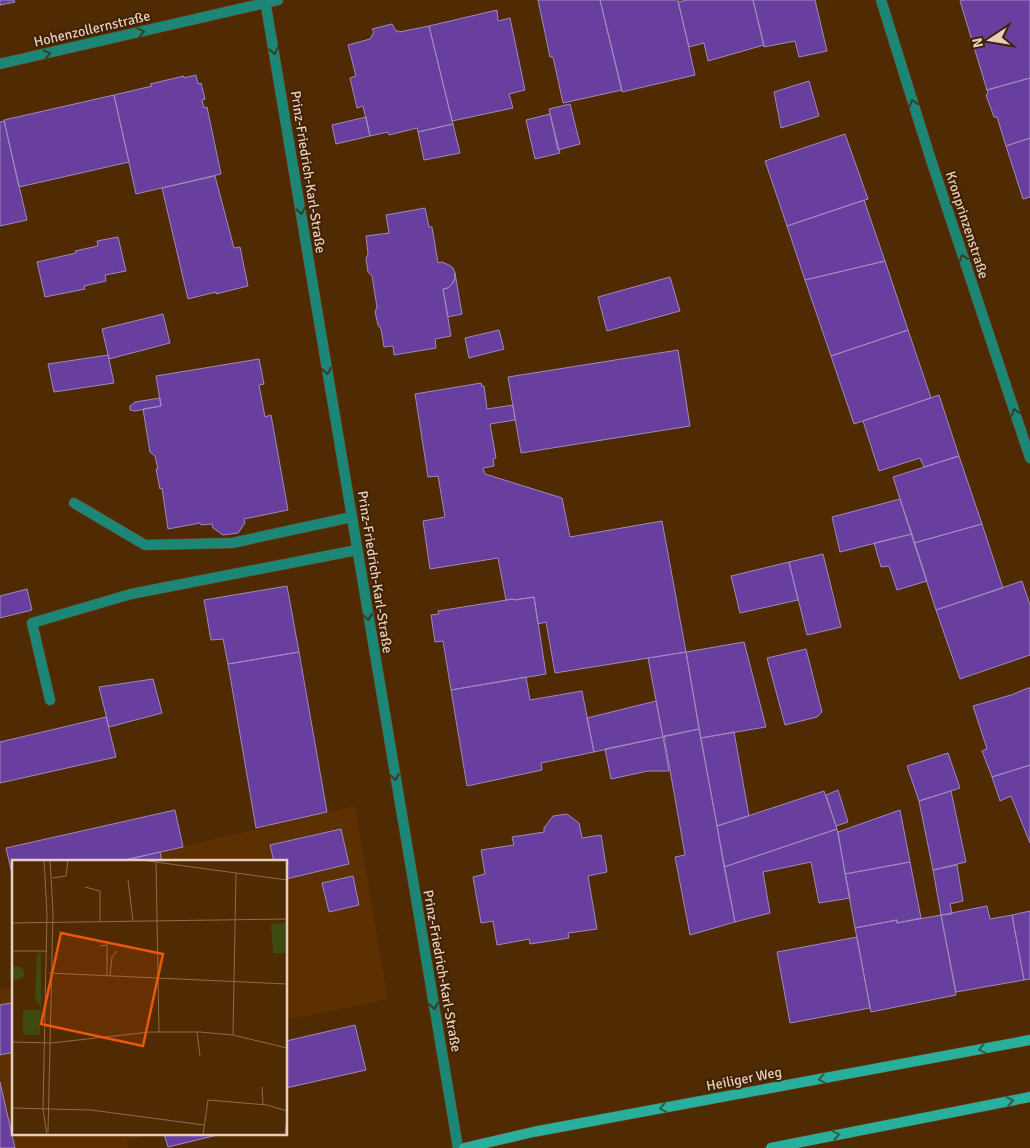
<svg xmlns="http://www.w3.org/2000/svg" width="1030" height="1148" font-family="Signika,sans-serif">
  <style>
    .built { fill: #5c3000 }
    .building { fill: #683f9f; stroke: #9c8bbc }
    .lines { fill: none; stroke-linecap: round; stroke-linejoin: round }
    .lane-casing { stroke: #6b4823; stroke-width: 11 }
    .street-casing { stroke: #6b4823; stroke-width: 11 }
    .secondary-casing { stroke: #6b4823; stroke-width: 11 }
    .lane { stroke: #1d8777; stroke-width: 10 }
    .street { stroke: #1d8777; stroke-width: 10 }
    .secondary { stroke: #29b09c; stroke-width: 10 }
    .oneway { stroke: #373c23 }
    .oneway2 { stroke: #375b43 }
    .labels { text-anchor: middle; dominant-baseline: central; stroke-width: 4; stroke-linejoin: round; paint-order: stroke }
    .street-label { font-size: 14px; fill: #e7cfbc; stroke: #402307 }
    .inset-road { fill: none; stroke: #8c6c4c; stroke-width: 1 }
    .view { fill: #e8590c; fill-opacity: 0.15; stroke: #e8590c; stroke-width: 2.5 }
    .inset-edge { fill: none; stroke: #e7cfbc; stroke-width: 2.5 }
  </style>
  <rect width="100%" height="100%" fill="#502a02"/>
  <!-- built -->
  <path class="built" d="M 355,806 L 388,999 L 286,1020 L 286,862 L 116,862 Z
    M 14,986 L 14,1134 L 156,1134 L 127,1141 L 129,1148 L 0,1148 L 0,989 Z"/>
  <!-- building -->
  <path class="building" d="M 0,0 L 14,0 L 15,2 L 0,5 Z
    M 538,0 L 600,0 L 622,90 L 563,103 L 553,57 L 550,57 Z
    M 600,0 L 678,0 L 695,75 L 622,92 Z
    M 687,0 L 753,0 L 764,45 L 708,61 L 704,43 L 689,47 L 678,2 Z
    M 753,0 L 815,0 L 827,51 L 799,57 L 795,41 L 764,47 Z
    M 964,0 L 1030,0 L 1030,78 L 987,90 L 960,1 Z
    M 497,10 L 498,21 L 510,18 L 525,90 L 509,94 L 513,108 L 452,121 L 429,26 Z
    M 392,24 L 396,31 L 399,31 L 399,32 L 429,26 L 453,124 L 418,132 L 417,128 L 389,135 L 388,132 L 370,136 L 363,106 L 357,108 L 350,78 L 356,76 L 348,45 L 370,39 L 374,32 L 372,29 Z
    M 196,75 L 198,84 L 201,83 L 205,99 L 202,100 L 204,108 L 207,107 L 221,174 L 136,194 L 114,95 L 152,86 L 150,84 L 184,76 L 184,78 Z
    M 1030,78 L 1030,138 L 1006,146 L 997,117 L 994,117 L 986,95 L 988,93 L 987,90 Z
    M 809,81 L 819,116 L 781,128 L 774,92 Z
    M 114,95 L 129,162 L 19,187 L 4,120 Z
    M 570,104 L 580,144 L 558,150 L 549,109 Z
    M 550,114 L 560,153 L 535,159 L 526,120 Z
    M 366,117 L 370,136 L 336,144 L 332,125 Z
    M 4,121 L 27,220 L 0,226 L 0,122 Z
    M 453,124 L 460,153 L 424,160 L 418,132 Z
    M 845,134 L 868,199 L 787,226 L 765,161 Z
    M 1030,138 L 1030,197 L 1023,199 L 1006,146 Z
    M 215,176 L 234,248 L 240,247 L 248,286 L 216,294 L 216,292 L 188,299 L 162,188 Z
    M 864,200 L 885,261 L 805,280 L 787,226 Z
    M 425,208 L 429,227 L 432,227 L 438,263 L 442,262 L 449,265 L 453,268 L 455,273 L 455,279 L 452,284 L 448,288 L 443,289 L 451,336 L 435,339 L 436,348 L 394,355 L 393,346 L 384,347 L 381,329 L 378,325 L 375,312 L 377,307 L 372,276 L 368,272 L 366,259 L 368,254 L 366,236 L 389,233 L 386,215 Z
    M 118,237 L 126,271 L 105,275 L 106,281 L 84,286 L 85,289 L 45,297 L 37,262 L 76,253 L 75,251 L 98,246 L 97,241 Z
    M 885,261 L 908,330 L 831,356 L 805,280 Z
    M 455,273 L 462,314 L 448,317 L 443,289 L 448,288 L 452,284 L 455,279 Z
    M 670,277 L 680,311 L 607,331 L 598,297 Z
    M 163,314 L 170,343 L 109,359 L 102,329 Z
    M 499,330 L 504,349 L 469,358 L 465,338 Z
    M 908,330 L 931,398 L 854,424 L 831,356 Z
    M 678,350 L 690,426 L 521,453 L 508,377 Z
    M 108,355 L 114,383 L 54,392 L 48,364 Z
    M 259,359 L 264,384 L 259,385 L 265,417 L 271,415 L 288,510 L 244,519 L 245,523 L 238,533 L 223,535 L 213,528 L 212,524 L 201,525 L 200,523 L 168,529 L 162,488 L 160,489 L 156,469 L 158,469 L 155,456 L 150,452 L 143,409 L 161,406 L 156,376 Z
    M 481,383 L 482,386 L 484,386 L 487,409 L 513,405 L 515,420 L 490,424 L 496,458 L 493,459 L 494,466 L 483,468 L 485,474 L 562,498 L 570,537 L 662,521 L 686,652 L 555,673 L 546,622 L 538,624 L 534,597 L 514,600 L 513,599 L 506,600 L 498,558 L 430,569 L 423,521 L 445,517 L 438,476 L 428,477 L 415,394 Z
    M 939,395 L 959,456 L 924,467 L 920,458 L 879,471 L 863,421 Z
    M 160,398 L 161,406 L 135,411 L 130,410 L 130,406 L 135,402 Z
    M 959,456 L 982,524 L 914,543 L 893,477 Z
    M 900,499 L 912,534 L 840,552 L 832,517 Z
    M 982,524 L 1003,588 L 936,610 L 914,543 Z
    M 912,534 L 927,581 L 897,590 L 889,566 L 881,567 L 874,543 Z
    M 823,554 L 841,627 L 807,635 L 789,562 Z
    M 789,562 L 798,600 L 740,613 L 731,576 Z
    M 1022,581 L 1030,605 L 1030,655 L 960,679 L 936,610 Z
    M 287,586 L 299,652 L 228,664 L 223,639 L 211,640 L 204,600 Z
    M 27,589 L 32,610 L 0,618 L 0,596 Z
    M 534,597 L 546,674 L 451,690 L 443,641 L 435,642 L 431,615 L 439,614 L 438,611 L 513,599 L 514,600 Z
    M 744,642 L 766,727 L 701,738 L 686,652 Z
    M 806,649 L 822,712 L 817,717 L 785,725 L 767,658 Z
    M 299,652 L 327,812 L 256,828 L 228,664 Z
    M 686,652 L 699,729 L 663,737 L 648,658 Z
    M 526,677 L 530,700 L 582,691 L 594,752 L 541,763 L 542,770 L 467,786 L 451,690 Z
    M 153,679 L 162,713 L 109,727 L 99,687 Z
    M 1028,688 L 1030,688 L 1030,765 L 992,777 L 982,751 L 987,749 L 973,706 L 1011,695 Z
    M 656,701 L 663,737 L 594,752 L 587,718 Z
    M 106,717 L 116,757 L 0,783 L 0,742 Z
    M 699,729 L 735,922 L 690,935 L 675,857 L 685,855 L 664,736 Z
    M 734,732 L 749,816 L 717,826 L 701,738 Z
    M 663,737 L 669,771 L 648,771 L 611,779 L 605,749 Z
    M 948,753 L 960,788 L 919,801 L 907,766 Z
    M 1030,765 L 1030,843 L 1011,796 L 1000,801 L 992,777 Z
    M 838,790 L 848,822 L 836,826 L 826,795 Z
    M 824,791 L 837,829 L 724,867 L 717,826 Z
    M 951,791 L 966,862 L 933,870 L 919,801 Z
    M 175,810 L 183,847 L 116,862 L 14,862 L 14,882 L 6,848 Z
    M 900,810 L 910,862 L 845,874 L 838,832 Z
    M 567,814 L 579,823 L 582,838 L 601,835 L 607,872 L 588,876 L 597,929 L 568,933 L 569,938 L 530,944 L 529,939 L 497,945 L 493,921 L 481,923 L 473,877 L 485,874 L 481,850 L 514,845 L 512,837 L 544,832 L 544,828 L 553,816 Z
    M 341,829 L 349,864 L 286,879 L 286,862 L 274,862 L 270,845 Z
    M 837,829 L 850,898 L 819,903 L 811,862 L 763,872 L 770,913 L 735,922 L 724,867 Z
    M 160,852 L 162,862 L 116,862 Z
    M 910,862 L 921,918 L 897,923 L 897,920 L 855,928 L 845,874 Z
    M 957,865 L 963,901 L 950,904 L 952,914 L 941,915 L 933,870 Z
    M 353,876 L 359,905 L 329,912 L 322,883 Z
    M 987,906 L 990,919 L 1012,915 L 1024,980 L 956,992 L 941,915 Z
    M 1030,911 L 1030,979 L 1024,980 L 1012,915 Z
    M 941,915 L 956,995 L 871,1012 L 855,928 L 897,920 L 897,923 Z
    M 857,937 L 870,1008 L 790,1023 L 777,952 Z
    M 11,1003 L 14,1013 L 14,1052 L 0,1055 L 0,1005 Z
    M 355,1025 L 366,1070 L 286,1088 L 286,1041 Z
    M 0,1082 L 15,1148 L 0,1148 Z
    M 164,1134 L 222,1134 L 168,1147 Z"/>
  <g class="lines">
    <!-- lane casing -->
    <g class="lane-casing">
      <path id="lane" d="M 74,503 L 145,545 L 232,543 L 352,517
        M 50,700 L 32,623 L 131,594 L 357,550"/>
    </g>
    <!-- street casing -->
    <g class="street-casing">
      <path id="street" d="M 265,0 L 458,1148
        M 881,0 L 930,157 L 1030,458
        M 0,64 L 278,0"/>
    </g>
    <!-- secondary casing -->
    <g class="secondary-casing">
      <path id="secondary" d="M 464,1148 L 533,1132 L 1030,1040
        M 771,1148 L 1030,1097"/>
    </g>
    <!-- lane -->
    <use href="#lane" class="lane"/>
    <!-- street -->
    <use href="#street" class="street"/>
    <!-- secondary -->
    <use href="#secondary" class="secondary"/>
  </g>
  <!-- one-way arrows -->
  <defs><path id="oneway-chevron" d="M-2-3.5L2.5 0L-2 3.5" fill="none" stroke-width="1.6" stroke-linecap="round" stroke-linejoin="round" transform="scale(1.25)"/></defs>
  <g class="oneway">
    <use href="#oneway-chevron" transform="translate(141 32) rotate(-13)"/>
    <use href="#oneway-chevron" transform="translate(274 51) rotate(81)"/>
    <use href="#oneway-chevron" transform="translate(47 54) rotate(-13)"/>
    <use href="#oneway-chevron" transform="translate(913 103) rotate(-107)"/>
    <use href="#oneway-chevron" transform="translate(301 211) rotate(81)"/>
    <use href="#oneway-chevron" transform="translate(963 258) rotate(-108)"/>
    <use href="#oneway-chevron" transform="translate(327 371) rotate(81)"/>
    <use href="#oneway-chevron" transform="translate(1015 412) rotate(-108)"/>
    <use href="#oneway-chevron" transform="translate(368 617) rotate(81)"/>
    <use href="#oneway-chevron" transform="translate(395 777) rotate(81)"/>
    <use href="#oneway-chevron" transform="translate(434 1006) rotate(81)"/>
  </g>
  <g class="oneway2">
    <use href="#oneway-chevron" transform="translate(982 1049) rotate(169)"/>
    <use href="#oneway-chevron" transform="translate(822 1079) rotate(169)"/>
    <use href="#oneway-chevron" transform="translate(1010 1101) rotate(-10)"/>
    <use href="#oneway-chevron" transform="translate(663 1108) rotate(170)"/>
    <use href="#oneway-chevron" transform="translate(836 1135) rotate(-11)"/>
  </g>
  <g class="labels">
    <!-- street labels -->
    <g class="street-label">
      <text transform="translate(92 29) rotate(-13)">Hohenzollernstraße</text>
      <text transform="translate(308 172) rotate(81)">Prinz-Friedrich-Karl-Straße</text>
      <text transform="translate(967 225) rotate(72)">Kronprinzenstraße</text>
      <text transform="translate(375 572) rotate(81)">Prinz-Friedrich-Karl-Straße</text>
      <text transform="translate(442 971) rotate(80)">Prinz-Friedrich-Karl-Straße</text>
      <text transform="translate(744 1079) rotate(-11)">Heiliger Weg</text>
    </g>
  </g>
  <!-- overview -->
  <g transform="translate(12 860)">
    <rect width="275" height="275" fill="#502a02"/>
    <path d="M 275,63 L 275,93 L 261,93 L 259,64 ZM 25,93 L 29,93 L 29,147 L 23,139 ZM-2 113a7 7 0 1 1 14 0a7 7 0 1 1-14 0ZM 11,150 L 29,150 L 28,175 L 11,175 Z" fill="#3f4a10"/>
    <path class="inset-road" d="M 32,0 L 35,54 L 31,249 L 35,275M 129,0 L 275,20M 144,2 L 147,172M 40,18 L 54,16 L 56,0M 116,20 L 121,61M 73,27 L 88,31 L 88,61M 0,63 L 275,59M 88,86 L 95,85 L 95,116M 0,91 L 35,91M 37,113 L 275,124M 98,116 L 100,97 L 105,91M 185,172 L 188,196M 221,175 L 224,13M 0,182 L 39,183 L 138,172 L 188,172 L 221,175 L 275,188M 250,227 L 251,245M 0,248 L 79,250 L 192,265M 36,272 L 41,53 L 38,0M 191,275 L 196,240 L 255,245 L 275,251M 273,275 L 275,255"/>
    <path class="view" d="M 49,73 L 151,94 L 131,186 L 29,164 Z"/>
    <rect width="275" height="275" class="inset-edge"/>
  </g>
  <!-- north arrow -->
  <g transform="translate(990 40) rotate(258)" stroke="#402307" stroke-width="4" paint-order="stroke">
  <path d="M0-4L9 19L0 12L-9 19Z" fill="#e7cfbc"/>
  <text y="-8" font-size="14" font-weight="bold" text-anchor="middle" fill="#e7cfbc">N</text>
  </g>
</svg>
